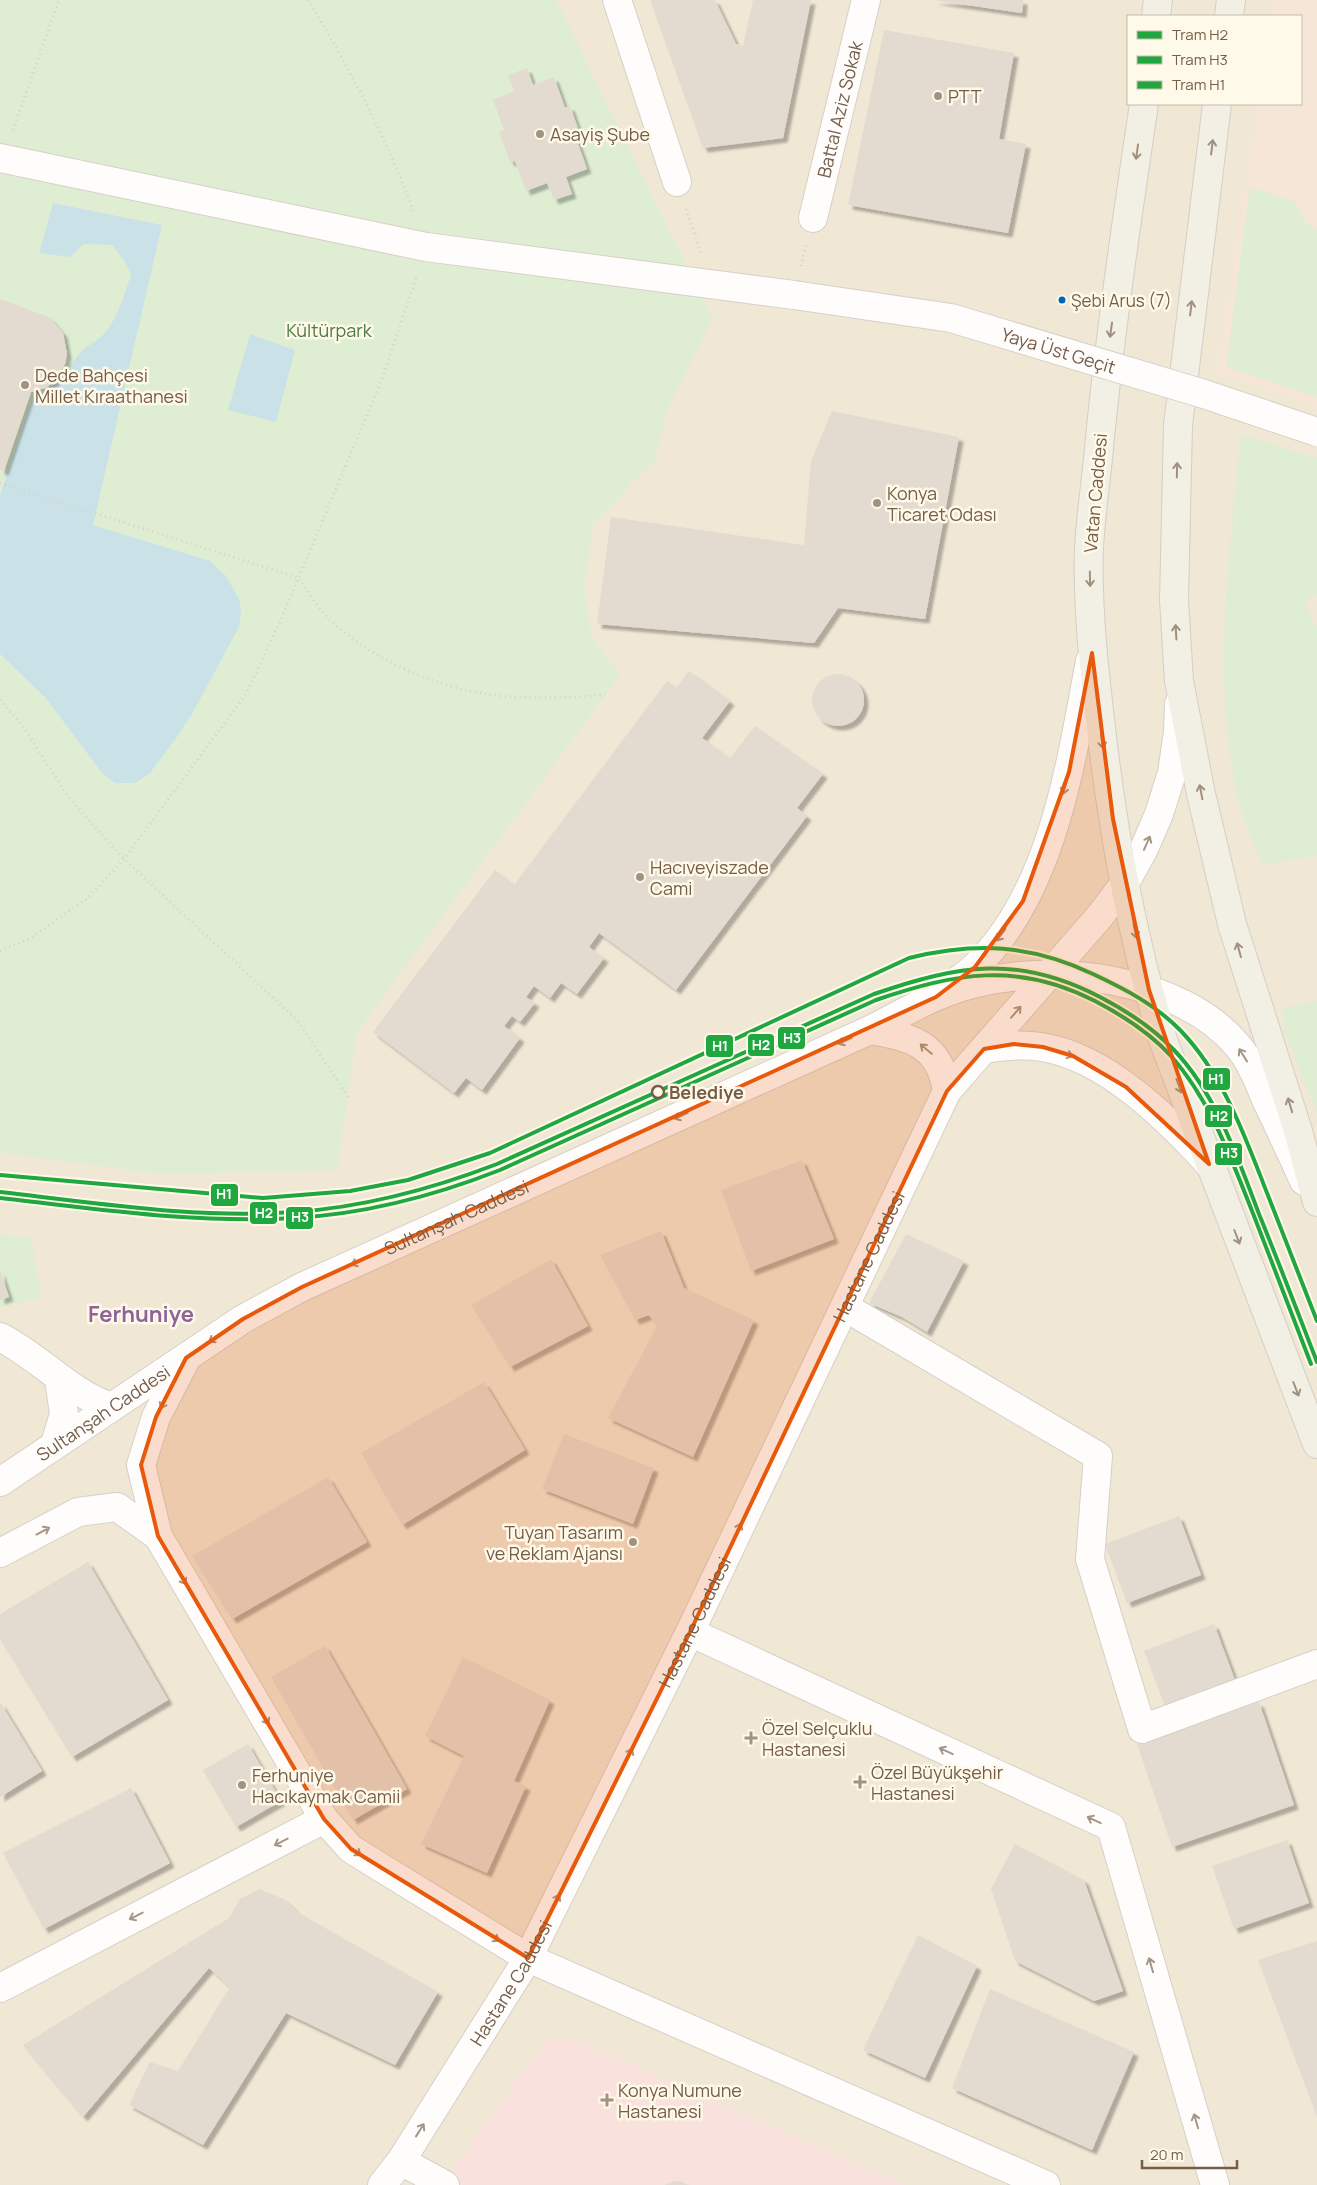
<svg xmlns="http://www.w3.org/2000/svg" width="1317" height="2185" font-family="Manrope,sans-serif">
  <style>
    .residential { fill: #f0e7d5; fill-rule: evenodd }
    .commercial { fill: #f5e6d8 }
    .medical { fill: #f9e2de }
    .green { fill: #dfeed3 }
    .water { fill: #cae2e7 }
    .building { fill: #e3dbd0; filter: url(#shadow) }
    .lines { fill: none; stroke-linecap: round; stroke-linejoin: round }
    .minor-casing { stroke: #d6d0c7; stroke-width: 30 }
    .major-casing { stroke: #d5cec5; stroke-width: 30 }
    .path { stroke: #d8d1c9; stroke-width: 3; stroke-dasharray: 1 4; stroke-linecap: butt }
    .minor { stroke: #fefdfc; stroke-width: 28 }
    .major { stroke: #f2efe4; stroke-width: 28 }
    .minor-bridge-casing { stroke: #d6d0c7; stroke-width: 30; stroke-linecap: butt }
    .minor-bridge { stroke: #fefdfc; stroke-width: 28 }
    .tram-1-casing { stroke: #fff9e9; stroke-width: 8 }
    .tram-2-casing { stroke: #fff9e9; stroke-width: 8 }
    .tram-3-casing { stroke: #fff9e9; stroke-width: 8 }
    .tram-1 { stroke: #21a73f; stroke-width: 4 }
    .tram-2 { stroke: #21a73f; stroke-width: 4 }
    .tram-3 { stroke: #21a73f; stroke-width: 4 }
    .oneway { stroke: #a1907f }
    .oneway2 { stroke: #a59587 }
    .marked { fill: #e8590c; fill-opacity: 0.2; stroke: #e8590c; stroke-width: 4; stroke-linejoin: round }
    .poi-dot { fill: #a29280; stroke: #fff9e9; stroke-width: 2 }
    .bus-dot { fill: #0065bd; stroke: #fff9e9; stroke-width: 2 }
    .stop-dot { fill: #fff9e9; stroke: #755d48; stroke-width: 2.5 }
    .labels { text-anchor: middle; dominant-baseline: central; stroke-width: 5; stroke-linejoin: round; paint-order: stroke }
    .bus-label { font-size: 17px; fill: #755d48; stroke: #fff9e9; text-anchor: start }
    .poi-label { font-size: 18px; fill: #755d48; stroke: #fff9e9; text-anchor: start }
    .street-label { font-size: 18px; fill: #755d48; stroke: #fff9e9 }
    .park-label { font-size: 18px; fill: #4a7b40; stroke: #fff9e9 }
    .stop-label { font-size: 18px; font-weight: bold; fill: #755d48; stroke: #fff9e9; text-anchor: start }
    .district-label { font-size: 22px; font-weight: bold; fill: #8d6398; stroke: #fff9e9 }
    .line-badge { stroke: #fff9e9; stroke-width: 2 }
    .badge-label { font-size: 14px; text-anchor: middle; font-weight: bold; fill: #fff }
  </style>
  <defs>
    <filter id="shadow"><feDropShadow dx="4.5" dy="4.5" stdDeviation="1" flood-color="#0004"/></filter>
  </defs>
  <rect width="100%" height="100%" fill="#f7f3e8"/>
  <!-- residential -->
  <path class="residential" d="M 0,0 L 1317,0 L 1317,2185 L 0,2185 ZM 1128,16 L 1301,16 L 1301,104 L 1128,104 Z"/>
  <!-- commercial -->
  <path class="commercial" d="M 1274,0 L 1317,0 L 1317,406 L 1217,372 L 1258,104 L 1301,104 L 1301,16 L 1272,16 Z"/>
  <!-- medical -->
  <path class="medical" d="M 548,2038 L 576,2040 L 905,2185 L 441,2185 Z"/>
  <!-- green -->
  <path class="green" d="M 0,0 L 556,0 L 713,319 L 668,409 L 655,461 L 629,484 L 626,492 L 593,524 L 584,590 L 592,638 L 620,675 L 357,1032 L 337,1170 L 160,1174 L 0,1153 Z
    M 1250,187 L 1295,202 L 1307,224 L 1317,230 L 1317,397 L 1226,367 Z
    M 1241,434 L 1317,458 L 1317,595 L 1304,601 L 1317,629 L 1317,856 L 1262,865 C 1252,839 1240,813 1235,786 C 1212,669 1230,550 1241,434 Z
    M 1317,1001 L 1317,1114 L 1286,1035 L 1282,1008 Z
    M 0,1234 L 31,1238 L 41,1297 L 0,1307 Z"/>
  <!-- water -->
  <path class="water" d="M 53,203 L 162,225 L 93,525 L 210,561 L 226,576 L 240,601 L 241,613 L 239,627 L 192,714 L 177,737 L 150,773 L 135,783 L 115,783 L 102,773 L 45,697 L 0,654 L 0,495 L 33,397 C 55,388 67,368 83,350 C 88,345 95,342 101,337 C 117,322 124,294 131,275 L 125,262 L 112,245 L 84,244 L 70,257 L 39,253 Z
    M 250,334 L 295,350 L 276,422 L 228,410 Z"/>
  <!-- building -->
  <path class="building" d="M 650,0 L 715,0 L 736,44 L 743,46 L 753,0 L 811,0 L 783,138 L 703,148 Z
    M 933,0 L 1023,0 L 1022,13 Z
    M 884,30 L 1014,53 L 999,139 L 1026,144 L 1008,233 L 848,205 Z
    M 527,68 L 533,85 L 554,77 L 565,108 L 570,106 L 581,137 L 576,138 L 587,169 L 566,177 L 572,194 L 554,200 L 547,183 L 526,191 L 515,161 L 510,162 L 499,132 L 504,130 L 493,100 L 514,91 L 508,75 Z
    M 0,299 L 49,317 L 63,333 L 67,354 L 65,364 L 54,382 L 45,388 L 31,392 L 4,471 L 0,470 Z
    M 832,411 L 959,437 L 925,619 L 838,608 L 814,643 L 597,624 L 611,517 L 804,545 L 811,461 Z
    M 689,671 L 730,701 L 702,738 L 730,758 L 755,726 L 823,774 L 797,808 L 807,816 L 676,990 L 599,933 L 589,947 L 604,958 L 577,994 L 561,983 L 550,998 L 534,986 L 526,997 L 535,1003 L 520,1022 L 512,1016 L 504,1026 L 520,1038 L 482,1090 L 466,1078 L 454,1093 L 373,1032 L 495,870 L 514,885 L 667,681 L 676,688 Z
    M812 700a26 26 0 1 1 52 0a26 26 0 1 1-52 0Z
    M 802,1160 L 834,1239 L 751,1271 L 721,1190 Z
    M 661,1231 L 684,1288 L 754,1320 L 693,1457 L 608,1418 L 657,1326 L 649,1315 L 635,1320 L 600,1255 Z
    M 906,1234 L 964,1261 L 927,1332 L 902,1317 L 869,1303 Z
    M 551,1259 L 588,1326 L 510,1367 L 471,1305 Z
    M 0,1270 L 9,1297 L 0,1300 Z
    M 484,1382 L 525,1450 L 402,1525 L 361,1453 Z
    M 564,1434 L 654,1468 L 633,1524 L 542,1489 Z
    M 328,1477 L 367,1542 L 232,1619 L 192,1556 Z
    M 1179,1516 L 1201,1575 L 1127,1603 L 1105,1544 Z
    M 88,1562 L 168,1700 L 72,1757 L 0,1639 L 0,1614 Z
    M 1214,1624 L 1236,1683 L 1166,1709 L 1144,1651 Z
    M 325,1646 L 407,1789 L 353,1820 L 271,1677 Z
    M 463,1657 L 550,1700 L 514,1781 L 526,1786 L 487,1873 L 421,1844 L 464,1756 L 425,1736 Z
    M 0,1702 L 42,1771 L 0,1797 Z
    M 1259,1702 L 1294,1805 L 1172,1847 L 1137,1744 Z
    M 248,1744 L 281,1801 L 236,1827 L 203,1770 Z
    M 131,1788 L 170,1863 L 44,1929 L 3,1853 Z
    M 1287,1840 L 1309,1903 L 1234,1929 L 1212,1866 Z
    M 1015,1844 L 1084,1880 L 1123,1991 L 1094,2001 L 1015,1961 L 991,1889 Z
    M 259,1889 L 284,1899 L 297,1912 L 438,1992 L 395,2065 L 286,2013 L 203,2145 L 129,2105 L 150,2062 L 178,2071 L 230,1987 L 209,1968 L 83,2117 L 23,2045 L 229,1918 L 240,1899 Z
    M 918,1935 L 977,1966 L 925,2078 L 863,2050 Z
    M 1317,1941 L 1317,2117 L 1258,1960 Z
    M 990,1989 L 1134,2052 L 1092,2150 L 952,2088 Z
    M 681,2181 L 689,2185 L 664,2185 L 674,2181 Z"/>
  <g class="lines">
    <!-- minor casing -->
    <g class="minor-casing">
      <g id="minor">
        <path d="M 617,0 L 677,182"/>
        <path d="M 0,158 L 426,247 L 794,295"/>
        <path id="s1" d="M 813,218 L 866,0"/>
        <path d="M 951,986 C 959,979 968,974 975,967 C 1053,892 1071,762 1090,661"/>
        <path d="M 870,1030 C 911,1037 940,1044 947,1091"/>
        <path d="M 984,1049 C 1004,1046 1021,1044 1041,1047 C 1105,1056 1168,1119 1209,1164"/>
        <path d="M 845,1307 L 1098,1456 L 1090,1559 L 1142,1729 L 1317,1664"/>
        <path d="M 0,1337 C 40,1357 69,1393 112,1407"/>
        <path d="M 185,1361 L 156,1417 L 141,1465 L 158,1536 L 324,1819 L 351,1849 L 528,1958 L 1046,2185"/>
        <path d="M 55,1444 L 64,1414 L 59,1379"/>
        <path id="s2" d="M 0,1482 L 243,1319 L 302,1287 L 870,1030 C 904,1013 939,991 977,983 C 1058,963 1180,978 1237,1045 C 1251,1061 1259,1083 1267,1102 C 1280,1128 1292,1155 1304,1181"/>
        <path d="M 0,1553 L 78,1512 L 117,1507 L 158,1536"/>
        <path d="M 690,1632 L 1111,1827 L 1215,2185"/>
        <path d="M 0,1988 L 324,1819"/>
        <path d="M 401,2161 L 445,2185"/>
        <path id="s3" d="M 382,2185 L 401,2161 L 528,1958 L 690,1632 L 947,1091 L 1100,916 L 1125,883 L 1143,851 L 1159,814 L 1172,773 L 1178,732 L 1179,704"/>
      </g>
    </g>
    <!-- major casing -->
    <g class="major-casing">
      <path id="major" d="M 1156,16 L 1158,0
        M 1229,16 L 1231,0
        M 1144,104 C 1127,218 1110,333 1099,448 C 1096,481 1091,514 1089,547 C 1087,608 1094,668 1101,728 C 1113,833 1132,938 1163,1040 L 1317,1444
        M 1217,104 L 1178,425 L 1174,600 L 1179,681 L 1201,794 L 1232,924 L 1298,1131 L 1317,1202"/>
    </g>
    <!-- path -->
    <path class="path" d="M 308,0 C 349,67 387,139 414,213
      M 13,130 L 59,0
      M 686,209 L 701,253
      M 801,266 L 806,245
      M 0,483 L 299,578 C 308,591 317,607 328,618 C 363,652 417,679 465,690 C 511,701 559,698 605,695
      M 0,700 L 23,726 L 68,797 L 124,859 L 299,1022 L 348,1097
      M 0,951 L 31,938 L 89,897 L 124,859 L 246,694 L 280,622 L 382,379 L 417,275"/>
    <!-- minor -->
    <use href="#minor" class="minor"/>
    <!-- major -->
    <use href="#major" class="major"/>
    <!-- minor-bridge casing -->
    <g class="minor-bridge-casing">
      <g id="minor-bridge">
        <path id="s4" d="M 794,295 L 951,318 L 1204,394 L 1317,432"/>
      </g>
    </g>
    <!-- minor-bridge -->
    <use href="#minor-bridge" class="minor-bridge"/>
    <!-- tram-1 casing -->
    <g class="tram-1-casing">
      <path id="tram-1" d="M 0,1192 C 98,1203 196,1219 295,1212 C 365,1207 432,1189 497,1164 L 874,994 C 959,965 1017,954 1100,997 C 1127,1011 1153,1028 1174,1050 C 1216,1094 1238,1158 1259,1214 C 1279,1263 1298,1313 1317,1362"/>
    </g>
    <!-- tram-2 casing -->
    <g class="tram-2-casing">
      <path id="tram-2" d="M 0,1198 C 98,1209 196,1224 294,1218 C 365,1214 434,1196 500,1170 L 876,1000 C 955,973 1017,961 1095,1001 C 1122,1015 1150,1033 1171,1056 C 1211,1101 1232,1161 1254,1216 C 1273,1266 1292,1315 1311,1364"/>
    </g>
    <!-- tram-3 casing -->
    <g class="tram-3-casing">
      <path id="tram-3" d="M 0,1175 L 263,1198 L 350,1191 L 408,1180 L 490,1153 L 909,958 C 976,942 1030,944 1093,974 C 1125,989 1156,1005 1181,1031 C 1225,1077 1246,1140 1269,1198 C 1285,1239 1301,1280 1317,1321"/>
    </g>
    <!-- tram-1 -->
    <use href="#tram-1" class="tram-1"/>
    <!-- tram-2 -->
    <use href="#tram-2" class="tram-2"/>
    <!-- tram-3 -->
    <use href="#tram-3" class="tram-3"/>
  </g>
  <!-- one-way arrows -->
  <defs><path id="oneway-shaft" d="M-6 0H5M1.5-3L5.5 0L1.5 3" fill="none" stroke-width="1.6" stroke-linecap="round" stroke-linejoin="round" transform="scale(1.25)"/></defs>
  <g class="oneway">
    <use href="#oneway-shaft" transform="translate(1212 147) rotate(-83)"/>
    <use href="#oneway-shaft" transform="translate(1137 152) rotate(98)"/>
    <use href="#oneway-shaft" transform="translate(1191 308) rotate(-83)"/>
    <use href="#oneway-shaft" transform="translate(1111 330) rotate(98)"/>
    <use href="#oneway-shaft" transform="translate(1177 470) rotate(-89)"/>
    <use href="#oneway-shaft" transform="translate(1090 579) rotate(89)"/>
    <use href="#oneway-shaft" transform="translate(1176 632) rotate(-93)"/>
    <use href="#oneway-shaft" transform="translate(1102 741) rotate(83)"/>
    <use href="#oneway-shaft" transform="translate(1201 792) rotate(-101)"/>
    <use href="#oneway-shaft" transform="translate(1135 931) rotate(78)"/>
    <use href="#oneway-shaft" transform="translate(1239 950) rotate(-105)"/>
    <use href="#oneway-shaft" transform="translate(1179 1086) rotate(70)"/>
    <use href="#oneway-shaft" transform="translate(1290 1105) rotate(-107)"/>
    <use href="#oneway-shaft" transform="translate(1237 1237) rotate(69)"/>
    <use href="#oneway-shaft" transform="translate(1296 1389) rotate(69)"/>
  </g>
  <g class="oneway2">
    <use href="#oneway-shaft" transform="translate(1065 787) rotate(106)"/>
    <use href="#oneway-shaft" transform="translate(1147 843) rotate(-66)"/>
    <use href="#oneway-shaft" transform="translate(1001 935) rotate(127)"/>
    <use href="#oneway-shaft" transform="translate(1016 1012) rotate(-49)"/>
    <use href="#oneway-shaft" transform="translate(845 1041) rotate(156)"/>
    <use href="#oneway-shaft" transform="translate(926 1049) rotate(-140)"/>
    <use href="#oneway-shaft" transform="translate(1066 1054) rotate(18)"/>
    <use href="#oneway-shaft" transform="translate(1243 1055) rotate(-122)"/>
    <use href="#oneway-shaft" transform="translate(681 1116) rotate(156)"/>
    <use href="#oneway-shaft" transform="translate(358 1262) rotate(156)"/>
    <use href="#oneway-shaft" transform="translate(215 1338) rotate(146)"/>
    <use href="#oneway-shaft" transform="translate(164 1402) rotate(117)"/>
    <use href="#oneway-shaft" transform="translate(738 1530) rotate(-65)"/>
    <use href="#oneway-shaft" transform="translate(43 1531) rotate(-28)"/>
    <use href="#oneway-shaft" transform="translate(182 1578) rotate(60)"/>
    <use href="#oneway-shaft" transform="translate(265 1718) rotate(60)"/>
    <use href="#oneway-shaft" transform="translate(946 1751) rotate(-155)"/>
    <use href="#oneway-shaft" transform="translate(629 1755) rotate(-64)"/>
    <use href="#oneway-shaft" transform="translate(1094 1820) rotate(-155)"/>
    <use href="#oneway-shaft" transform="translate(281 1842) rotate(153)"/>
    <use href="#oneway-shaft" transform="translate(355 1851) rotate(36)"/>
    <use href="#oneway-shaft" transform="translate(556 1901) rotate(-64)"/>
    <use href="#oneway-shaft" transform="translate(136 1916) rotate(153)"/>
    <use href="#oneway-shaft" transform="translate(493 1937) rotate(32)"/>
    <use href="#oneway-shaft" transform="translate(1151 1965) rotate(-106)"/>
    <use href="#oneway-shaft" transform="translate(1196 2121) rotate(-106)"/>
    <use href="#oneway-shaft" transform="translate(420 2130) rotate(-58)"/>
  </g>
  <!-- marked area -->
  <path class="marked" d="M 1092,653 L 1113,819 L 1149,990 L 1209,1164 L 1126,1087 L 1073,1056 L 1043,1047 L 1014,1044 L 984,1049 L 947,1091 L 690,1632 L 528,1958 L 351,1849 L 324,1819 L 158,1536 L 141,1465 L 156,1417 L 186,1358 L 243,1319 L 302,1287 L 936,997 L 975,967 L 1023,901 L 1069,772 Z"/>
  <!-- markers -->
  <g class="poi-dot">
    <circle cx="938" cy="96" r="5"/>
    <circle cx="540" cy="134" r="5"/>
    <circle cx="25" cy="385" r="5"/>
    <circle cx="877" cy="503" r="5"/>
    <circle cx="640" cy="877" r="5"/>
    <circle cx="633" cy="1542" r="5"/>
    <path d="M748.5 1730.5h5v5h5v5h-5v5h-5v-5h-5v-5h5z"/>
    <path d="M857.5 1774.5h5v5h5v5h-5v5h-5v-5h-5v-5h5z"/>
    <circle cx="242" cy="1785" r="5"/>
    <path d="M604.5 2092.5h5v5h5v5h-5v5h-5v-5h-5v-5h5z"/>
  </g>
  <circle class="bus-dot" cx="1062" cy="300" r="4.5"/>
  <circle class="stop-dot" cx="658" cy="1092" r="6"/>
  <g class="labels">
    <!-- bus labels -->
    <g class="bus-label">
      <text x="1071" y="300">Şebi Arus (7)</text>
    </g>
    <!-- poi labels -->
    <g class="poi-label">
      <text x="948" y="96">PTT</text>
      <text x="550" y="134">Asayiş Şube</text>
      <text x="35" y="375">Dede Bahçesi<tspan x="35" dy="21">Millet Kıraathanesi</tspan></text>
      <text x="887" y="493">Konya<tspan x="887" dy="21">Ticaret Odası</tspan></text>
      <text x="650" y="867">Hacıveyiszade<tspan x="650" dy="21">Cami</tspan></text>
      <text x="623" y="1532" text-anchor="end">Tuyan Tasarım<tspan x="623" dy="21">ve Reklam Ajansı</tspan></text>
      <text x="762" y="1728">Özel Selçuklu<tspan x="762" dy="21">Hastanesi</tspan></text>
      <text x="871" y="1772">Özel Büyükşehir<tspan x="871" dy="21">Hastanesi</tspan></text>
      <text x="252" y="1775">Ferhuniye<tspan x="252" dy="21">Hacıkaymak Camii</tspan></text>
      <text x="618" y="2090">Konya Numune<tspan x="618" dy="21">Hastanesi</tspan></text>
    </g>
    <!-- street labels -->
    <g class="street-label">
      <text stroke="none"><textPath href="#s1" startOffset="112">Battal Aziz Sokak</textPath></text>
      <text stroke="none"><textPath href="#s4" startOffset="271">Yaya Üst Geçit</textPath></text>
      <text transform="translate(1095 493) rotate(-85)">Vatan Caddesi</text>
      <text stroke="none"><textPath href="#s2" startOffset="529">Sultanşah Caddesi</textPath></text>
      <text stroke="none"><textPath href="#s3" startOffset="1050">Hastane Caddesi</textPath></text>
      <text stroke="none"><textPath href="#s2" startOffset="124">Sultanşah Caddesi</textPath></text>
      <text stroke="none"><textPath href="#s3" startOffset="645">Hastane Caddesi</textPath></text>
      <text stroke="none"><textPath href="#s3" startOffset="240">Hastane Caddesi</textPath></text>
    </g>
    <!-- park labels -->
    <g class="park-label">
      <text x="329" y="330">Kültürpark</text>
    </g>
    <!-- stop labels -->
    <g class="stop-label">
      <text x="669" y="1092">Belediye</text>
    </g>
    <!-- district labels -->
    <g class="district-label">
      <text x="141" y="1314">Ferhuniye</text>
    </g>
  </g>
  <g class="line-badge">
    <rect x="777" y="1026" width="29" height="24" rx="5" fill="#21a73f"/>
    <rect x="747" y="1033" width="28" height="24" rx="5" fill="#21a73f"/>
    <rect x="705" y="1034" width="29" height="24" rx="5" fill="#21a73f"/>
    <rect x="1202" y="1067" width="29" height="24" rx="5" fill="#21a73f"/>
    <rect x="1204" y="1104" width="29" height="24" rx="5" fill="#21a73f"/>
    <rect x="1214" y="1142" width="29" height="24" rx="5" fill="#21a73f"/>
    <rect x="210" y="1183" width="29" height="24" rx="5" fill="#21a73f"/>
    <rect x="249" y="1201" width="29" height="24" rx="5" fill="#21a73f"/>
    <rect x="285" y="1206" width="29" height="24" rx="5" fill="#21a73f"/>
  </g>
  <g class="badge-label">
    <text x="792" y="1043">H3</text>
    <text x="761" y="1050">H2</text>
    <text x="720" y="1051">H1</text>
    <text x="1216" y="1084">H1</text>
    <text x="1219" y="1121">H2</text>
    <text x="1229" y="1158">H3</text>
    <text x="224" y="1199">H1</text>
    <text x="264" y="1218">H2</text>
    <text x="300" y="1222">H3</text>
  </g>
  <!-- legend -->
  <rect x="1127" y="15" width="175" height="90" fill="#fff9e9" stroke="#c8bba9"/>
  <rect x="1137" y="31" width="25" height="8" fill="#21a73f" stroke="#c8bba9"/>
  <text x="1172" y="40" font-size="15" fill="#755d48">Tram H2</text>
  <rect x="1137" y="56" width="25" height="8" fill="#21a73f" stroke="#c8bba9"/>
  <text x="1172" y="65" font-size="15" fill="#755d48">Tram H3</text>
  <rect x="1137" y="81" width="25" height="8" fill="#21a73f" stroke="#c8bba9"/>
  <text x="1172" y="90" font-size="15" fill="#755d48">Tram H1</text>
  <!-- scale -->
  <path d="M1142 2160v8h95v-8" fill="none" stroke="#755d48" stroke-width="2.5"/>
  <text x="1150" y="2160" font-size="15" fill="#755d48" stroke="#fff9e9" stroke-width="4" paint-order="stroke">20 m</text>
</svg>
